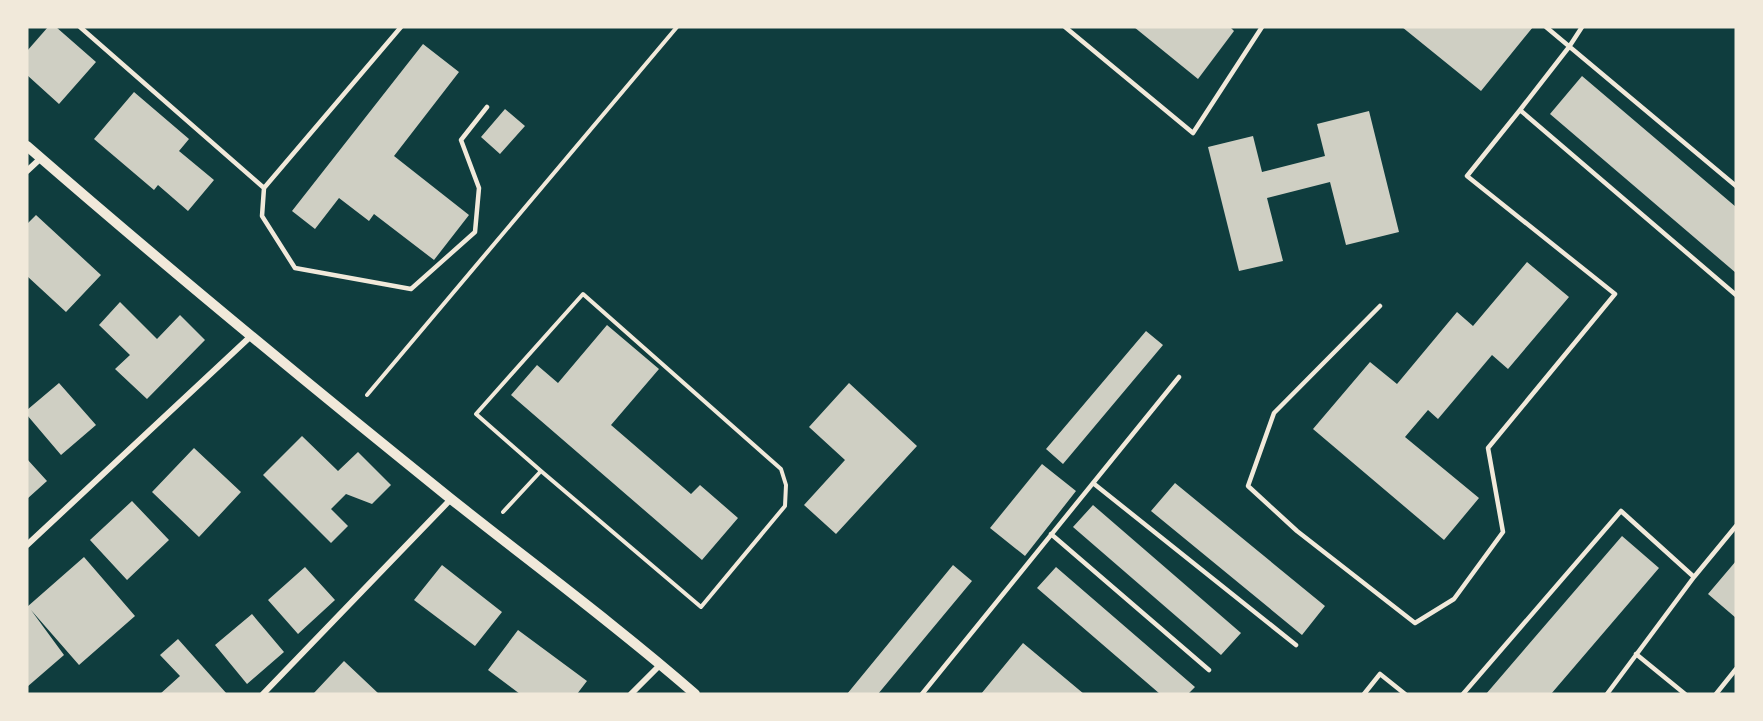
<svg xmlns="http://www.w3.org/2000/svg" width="1763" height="721" font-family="'Nunito Sans',sans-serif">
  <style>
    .building { fill: #cfcfc3 }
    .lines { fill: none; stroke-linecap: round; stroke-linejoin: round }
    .path { stroke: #f1e9da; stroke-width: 4 }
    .service { stroke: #f1e9da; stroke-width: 4.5 }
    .minor { stroke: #f1e9da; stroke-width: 6 }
    .tertiary { stroke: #f1e9da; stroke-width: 10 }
  </style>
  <rect width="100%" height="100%" fill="#0f3d3e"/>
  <!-- building -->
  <path class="building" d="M 48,27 L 56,27 L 96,62 L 59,104 L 27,75 L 27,51 Z
    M 1134,27 L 1230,27 L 1234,31 L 1198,79 Z
    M 1402,27 L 1533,27 L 1481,91 Z
    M 423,44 L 459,72 L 394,156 L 469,215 L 434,260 L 374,214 L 369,221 L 339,198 L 315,229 L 292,211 Z
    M 1582,76 L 1736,207 L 1736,273 L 1550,114 Z
    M 134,92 L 189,139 L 179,151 L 214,180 L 188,211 L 158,185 L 154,190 L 94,139 Z
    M 505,109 L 525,126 L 500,154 L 481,137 Z
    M 1369,111 L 1399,232 L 1346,245 L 1330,182 L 1267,198 L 1283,261 L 1239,271 L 1208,147 L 1253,136 L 1262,172 L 1325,156 L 1317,124 Z
    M 36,215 L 101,275 L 66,312 L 27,276 L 27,224 Z
    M 1527,262 L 1569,297 L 1508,369 L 1492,355 L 1438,419 L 1428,410 L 1405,437 L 1479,498 L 1444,540 L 1313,429 L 1370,362 L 1397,384 L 1457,312 L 1473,326 Z
    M 120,302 L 157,339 L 180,315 L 205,340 L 147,399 L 115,369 L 130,355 L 99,325 Z
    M 607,325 L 659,369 L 611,425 L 691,494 L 700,485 L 738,518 L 702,560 L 511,395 L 537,365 L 558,383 Z
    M 1146,331 L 1163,345 L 1063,464 L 1046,449 Z
    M 59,383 L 96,425 L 61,455 L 27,415 L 27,410 Z
    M 849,383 L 917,446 L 836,534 L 804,505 L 845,460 L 809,427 Z
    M 302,436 L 338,471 L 358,452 L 391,485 L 372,504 L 346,494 L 331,509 L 348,526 L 331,543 L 263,475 Z
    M 194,448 L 241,492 L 199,537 L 152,492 Z
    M 27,459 L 47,481 L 27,499 Z
    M 1042,464 L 1076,491 L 1025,556 L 990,528 Z
    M 1175,483 L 1325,606 L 1302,635 L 1151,511 Z
    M 132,501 L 169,540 L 127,580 L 90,540 Z
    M 1093,505 L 1241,633 L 1221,655 L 1073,527 Z
    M 1622,536 L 1659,568 L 1551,694 L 1486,694 Z
    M 84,557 L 135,616 L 79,665 L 31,610 L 64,655 L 27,687 L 27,607 Z
    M 1736,561 L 1736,618 L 1708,594 Z
    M 442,565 L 502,612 L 475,646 L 414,600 Z
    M 953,565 L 972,581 L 878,694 L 847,694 Z
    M 305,567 L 335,600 L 298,634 L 268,600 Z
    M 1056,567 L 1195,687 L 1188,694 L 1160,694 L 1037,588 Z
    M 252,614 L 284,652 L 247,684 L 215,645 Z
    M 518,630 L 587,681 L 577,694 L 520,694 L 488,670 Z
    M 178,639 L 227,694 L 160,694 L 180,676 L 160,655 Z
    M 1023,643 L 1084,694 L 981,694 Z
    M 344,661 L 379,694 L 313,694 Z"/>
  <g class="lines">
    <!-- path -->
    <path class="path" d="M 367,395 L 677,27
      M 503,512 L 541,471 L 476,414 L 583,294 L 781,469 L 786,485 L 785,506 L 701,607 L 541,471"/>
    <!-- service -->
    <path class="service" d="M 80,27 L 264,188 L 262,216 L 295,268 L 411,289 L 475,232 L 479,188 L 461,140 L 487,107
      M 1065,27 L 1193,133 L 1262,27
      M 1546,27 L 1736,186
      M 1582,27 L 1569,47 L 1520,110 L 1736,295
      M 264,188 L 401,27
      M 1380,306 L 1274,413 L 1248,486 L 1297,531 L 1415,623 L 1454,599 L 1503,532 L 1488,448 L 1615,294 L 1467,176 L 1520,110
      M 1093,483 L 1296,645
      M 1051,534 L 1209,670
      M 1636,654 L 1685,694
      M 922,694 L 1179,377
      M 1364,694 L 1380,674 L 1405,694
      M 1463,694 L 1621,511 L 1694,577
      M 1607,694 L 1694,577 L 1736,526
      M 1716,694 L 1736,669"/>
    <!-- minor -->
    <path class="minor" d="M 27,171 L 41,158
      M 27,545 L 251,336
      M 263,694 L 451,499
      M 631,694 L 661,664"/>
    <!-- tertiary -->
    <path class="tertiary" d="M 27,146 C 166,267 308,384 451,499 C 533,564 617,626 695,694"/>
  </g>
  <!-- border -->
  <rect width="1763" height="721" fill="none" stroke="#f1e9da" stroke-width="57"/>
</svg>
